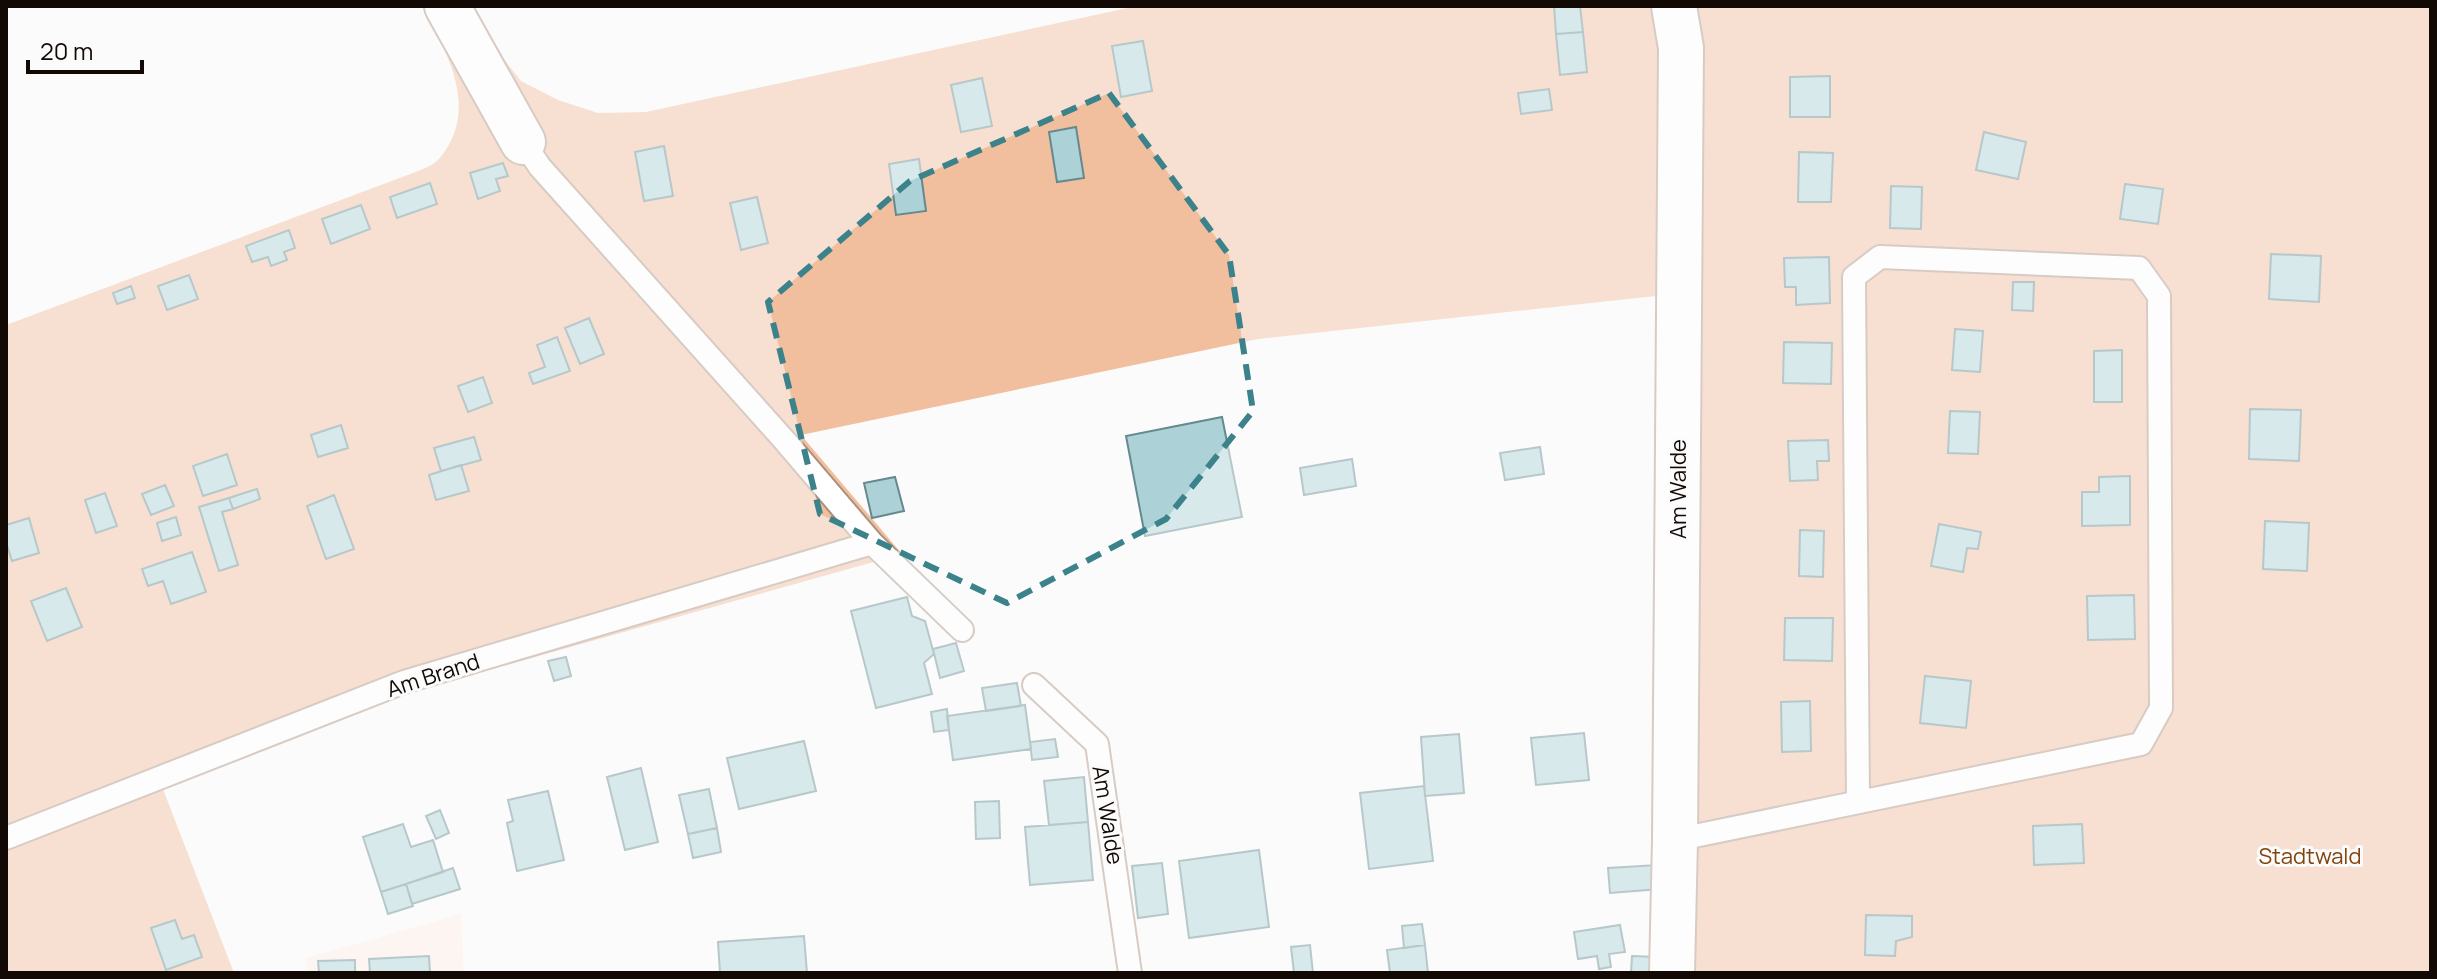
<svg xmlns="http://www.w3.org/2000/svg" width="2437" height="979" font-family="Manrope,sans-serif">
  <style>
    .built { fill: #fdeee5 }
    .green { fill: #f1bf9e }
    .building { fill: #acd2d7; stroke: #65898e; stroke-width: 2 }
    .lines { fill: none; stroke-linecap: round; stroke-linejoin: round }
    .lane-casing { stroke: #ac9180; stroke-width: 26 }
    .street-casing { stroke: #ac9180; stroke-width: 48 }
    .lane { stroke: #fff; stroke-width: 22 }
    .street { stroke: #fff; stroke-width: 44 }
    .marked { fill: none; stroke: #3b828b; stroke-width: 6; stroke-dasharray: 16 10; stroke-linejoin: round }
    .labels { text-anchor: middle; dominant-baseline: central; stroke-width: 6; stroke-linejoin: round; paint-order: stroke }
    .street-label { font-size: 22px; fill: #120904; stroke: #fbfbfb }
    .park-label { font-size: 22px; fill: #81440e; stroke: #fbfbfb }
  </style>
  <rect width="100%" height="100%" fill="#fbfbfb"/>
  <!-- built -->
  <path class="built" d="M 461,914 L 464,973 L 307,973 L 306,958 Z"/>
  <!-- green -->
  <path class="green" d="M 422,6 L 468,6 L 484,34 L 521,81 L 558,100 L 598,113 L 646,112 L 1137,6 L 2431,6 L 2431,973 L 1687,973 L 1693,292 L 1258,339 L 801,435 L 902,554 L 417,690 L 161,784 L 234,973 L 6,973 L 6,325 L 405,176 C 415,172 431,167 438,160 C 481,111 448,54 422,6 Z"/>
  <!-- building -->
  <path class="building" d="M 1554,6 L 1580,6 L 1583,32 L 1556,34 Z
    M 1583,32 L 1587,72 L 1560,75 L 1556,34 Z
    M 1143,41 L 1152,91 L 1121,97 L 1112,46 Z
    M 1830,76 L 1830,117 L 1790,117 L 1790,77 Z
    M 982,78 L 992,126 L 961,132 L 951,85 Z
    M 1549,89 L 1552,110 L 1521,114 L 1518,93 Z
    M 1076,127 L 1084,178 L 1057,182 L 1049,132 Z
    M 1984,132 L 2026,142 L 2018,179 L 1976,170 Z
    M 664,146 L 673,196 L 644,201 L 635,152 Z
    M 1799,152 L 1833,153 L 1831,202 L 1798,202 Z
    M 919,159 L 926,211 L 896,215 L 889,164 Z
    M 503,163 L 508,176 L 496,179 L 500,191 L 478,199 L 470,173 Z
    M 430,183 L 437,204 L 397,218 L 390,197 Z
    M 2125,184 L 2163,189 L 2158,224 L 2120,219 Z
    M 1891,186 L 1922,187 L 1921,229 L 1890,228 Z
    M 757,197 L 768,243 L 741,250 L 730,203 Z
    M 361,205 L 370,229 L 331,244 L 322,219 Z
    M 289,230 L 295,248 L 284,252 L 287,260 L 271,266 L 268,257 L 252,262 L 246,246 Z
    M 2271,254 L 2321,256 L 2319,302 L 2269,299 Z
    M 1829,257 L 1830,303 L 1796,305 L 1796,287 L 1785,287 L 1784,258 Z
    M 189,275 L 198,299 L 167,310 L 158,286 Z
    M 2013,282 L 2034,282 L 2033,311 L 2012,310 Z
    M 131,286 L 135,298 L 117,304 L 113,293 Z
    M 589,318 L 604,354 L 580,364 L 565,328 Z
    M 1955,329 L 1983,331 L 1980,372 L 1952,370 Z
    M 557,337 L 570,371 L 533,384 L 529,373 L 545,367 L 537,345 Z
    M 1784,342 L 1832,343 L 1831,384 L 1783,383 Z
    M 2122,350 L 2122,402 L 2094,402 L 2094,351 Z
    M 483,377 L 492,403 L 468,412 L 458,386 Z
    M 2250,409 L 2301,410 L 2299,461 L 2249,459 Z
    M 1950,411 L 1980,412 L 1978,454 L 1948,453 Z
    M 1222,417 L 1242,517 L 1145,536 L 1126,436 Z
    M 341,425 L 348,448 L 318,457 L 311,435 Z
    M 474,437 L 481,460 L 441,471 L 434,448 Z
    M 1828,440 L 1829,461 L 1817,461 L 1818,480 L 1790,481 L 1788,441 Z
    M 1540,447 L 1544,474 L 1505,480 L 1500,453 Z
    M 227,454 L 237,485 L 203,496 L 193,466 Z
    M 1352,459 L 1356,486 L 1304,495 L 1300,468 Z
    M 461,465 L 469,491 L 436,500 L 429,475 Z
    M 2130,476 L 2130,525 L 2082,526 L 2082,492 L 2099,492 L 2099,477 Z
    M 895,477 L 904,511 L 872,518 L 864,483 Z
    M 165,485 L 174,506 L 151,515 L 142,494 Z
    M 257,489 L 260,499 L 233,509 L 229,498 Z
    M 105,493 L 117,526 L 96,533 L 85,500 Z
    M 334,495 L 354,549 L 326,559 L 307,506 Z
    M 229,498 L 233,509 L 222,512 L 238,565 L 219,571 L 199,507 Z
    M 176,517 L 181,535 L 162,541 L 157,523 Z
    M 29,518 L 39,553 L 12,561 L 6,542 L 6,525 Z
    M 2265,521 L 2309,523 L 2307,571 L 2263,569 Z
    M 1939,524 L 1981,532 L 1978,549 L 1967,548 L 1963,572 L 1931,566 Z
    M 1800,530 L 1824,531 L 1823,577 L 1799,576 Z
    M 192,552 L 206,592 L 171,604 L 163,581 L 148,586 L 142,569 Z
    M 66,588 L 82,627 L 47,641 L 31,601 Z
    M 2134,595 L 2135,639 L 2088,640 L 2087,596 Z
    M 907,597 L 912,616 L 925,621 L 934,654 L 924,663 L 932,694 L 876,708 L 851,611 Z
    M 1785,618 L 1833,618 L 1832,661 L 1784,660 Z
    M 956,643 L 964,671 L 940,678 L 933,649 Z
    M 566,657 L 571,676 L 554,681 L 548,661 Z
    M 1925,676 L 1971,681 L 1966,728 L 1920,723 Z
    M 1017,683 L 1021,706 L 986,711 L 982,688 Z
    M 1810,701 L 1811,751 L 1782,752 L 1781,702 Z
    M 1025,705 L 1031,749 L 953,760 L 947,716 Z
    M 947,709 L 949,730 L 934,732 L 931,712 Z
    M 1584,733 L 1589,780 L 1536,785 L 1531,738 Z
    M 1459,734 L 1464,793 L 1425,796 L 1421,737 Z
    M 1055,739 L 1058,757 L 1032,760 L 1030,742 Z
    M 804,741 L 816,791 L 739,809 L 727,758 Z
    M 641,768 L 658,842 L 625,850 L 607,777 Z
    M 1084,777 L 1088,822 L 1049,825 L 1044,781 Z
    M 1424,786 L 1433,861 L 1369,869 L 1360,793 Z
    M 709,789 L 717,828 L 688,834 L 679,795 Z
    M 548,791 L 564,860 L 517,871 L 507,823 L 513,821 L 508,800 Z
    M 999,801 L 1000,838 L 976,839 L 975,802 Z
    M 440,810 L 449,833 L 436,839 L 426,816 Z
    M 1088,822 L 1093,880 L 1030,885 L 1025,827 Z
    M 403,824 L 411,847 L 433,840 L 443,872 L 381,892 L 363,837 Z
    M 2082,824 L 2084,863 L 2034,865 L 2033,826 Z
    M 717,828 L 721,852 L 693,858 L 688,834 Z
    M 1259,850 L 1269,927 L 1189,938 L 1179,861 Z
    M 1162,863 L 1168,914 L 1138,918 L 1132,866 Z
    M 1658,865 L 1660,889 L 1610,893 L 1608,868 Z
    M 453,868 L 460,889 L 412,904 L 406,884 Z
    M 406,884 L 413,906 L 388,914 L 381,892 Z
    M 1866,915 L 1912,916 L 1912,937 L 1896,941 L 1895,956 L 1865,955 Z
    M 175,920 L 182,939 L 194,935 L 202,957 L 166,970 L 151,928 Z
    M 1422,924 L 1425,945 L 1404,948 L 1402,926 Z
    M 1620,925 L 1625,952 L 1609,954 L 1611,967 L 1599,969 L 1597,956 L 1578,959 L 1574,932 Z
    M 804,936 L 807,973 L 720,973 L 718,942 Z
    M 1310,945 L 1313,973 L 1294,973 L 1291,947 Z
    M 1425,945 L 1428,973 L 1390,973 L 1387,950 Z
    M 429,956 L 430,973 L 370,973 L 369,959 Z
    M 1632,956 L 1657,957 L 1656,973 L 1631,973 Z
    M 355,960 L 355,973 L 319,973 L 318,961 Z"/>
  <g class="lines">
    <!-- lane casing -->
    <g class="lane-casing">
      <path id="lane" d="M 523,142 L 540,167 L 785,441 L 872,543 L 962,630
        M 1034,685 L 1097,744 L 1130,973
        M 6,838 L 404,682 L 872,543
        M 1675,840 L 2141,744 L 2161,708 L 2159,296 L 2139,268 L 1880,257 L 1854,277 L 1858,802"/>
    </g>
    <!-- street casing -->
    <g class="street-casing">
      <path id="street" d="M 447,6 L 523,142
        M 1672,973 L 1675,840 L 1681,48 L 1674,6"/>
    </g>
    <!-- lane -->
    <use href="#lane" class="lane"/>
    <!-- street -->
    <use href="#street" class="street"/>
  </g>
  <!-- marked area -->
  <path d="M0 0H2437V979H0ZM 1109,93 L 1229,255 L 1253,411 L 1166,519 L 1007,603 L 820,514 L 768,302 L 910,181 Z" fill="#fbfbfb" fill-opacity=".55" fill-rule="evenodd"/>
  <path class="marked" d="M 1109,93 L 1229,255 L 1253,411 L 1166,519 L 1007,603 L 820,514 L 768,302 L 910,181 Z"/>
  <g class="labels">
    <!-- street labels -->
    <g class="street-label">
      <text transform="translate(1678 489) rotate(-90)">Am Walde</text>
      <text transform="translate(433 675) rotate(-18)">Am Brand</text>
      <text transform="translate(1108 815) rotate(81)">Am Walde</text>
    </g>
    <!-- park labels -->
    <g class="park-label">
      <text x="2310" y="856">Stadtwald</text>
    </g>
  </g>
  <!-- border -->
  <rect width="2437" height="979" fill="none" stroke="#120904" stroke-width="16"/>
  <!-- scale -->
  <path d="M28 60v12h114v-12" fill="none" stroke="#120904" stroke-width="4"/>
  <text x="40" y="60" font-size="24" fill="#120904" stroke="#fbfbfb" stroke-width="6" paint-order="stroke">20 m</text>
</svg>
